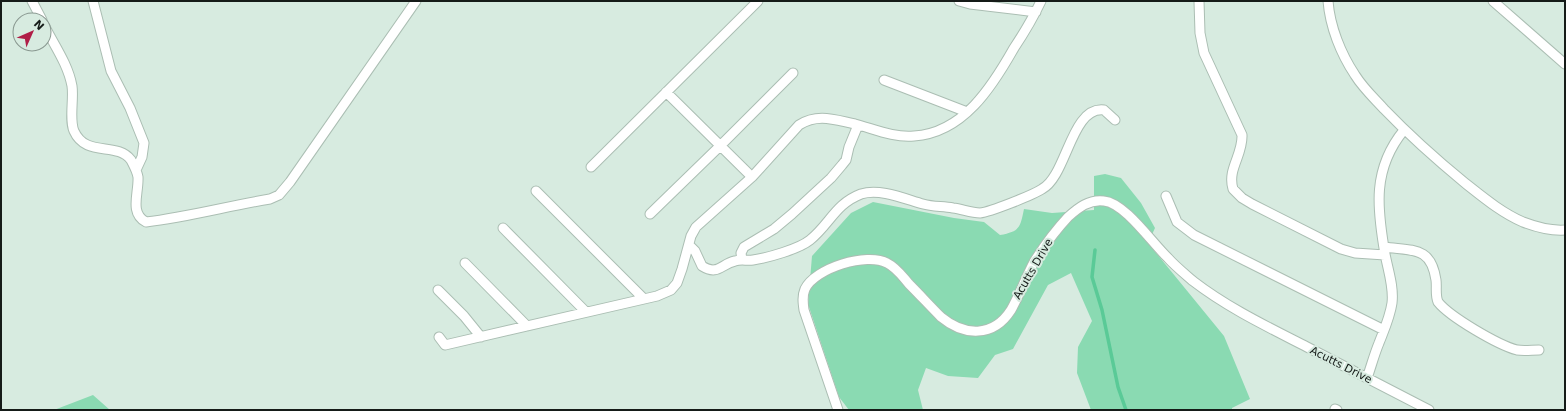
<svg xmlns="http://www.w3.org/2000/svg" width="1566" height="411" font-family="'DejaVu Sans',sans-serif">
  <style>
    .green { fill: #8adab2 }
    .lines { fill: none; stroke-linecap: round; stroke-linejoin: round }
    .stream { stroke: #5aca97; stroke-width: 3.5 }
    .street-casing { stroke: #abbeb3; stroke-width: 11 }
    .street { stroke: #fff; stroke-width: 9 }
    .labels { text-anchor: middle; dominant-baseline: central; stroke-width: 4; stroke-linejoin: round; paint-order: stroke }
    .street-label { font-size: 11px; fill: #151b18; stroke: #d7ebe0 }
  </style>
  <rect width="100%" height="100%" fill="#d7ebe0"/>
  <!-- green -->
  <path class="green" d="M 1105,174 L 1121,178 L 1141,203 L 1155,228 L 1148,243 L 1224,336 L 1250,399 L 1232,408 L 1232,410 L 1091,410 L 1077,373 L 1078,347 L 1092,321 L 1071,273 L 1048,285 L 1013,349 L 995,355 L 978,378 L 948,376 L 926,368 L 918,390 L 923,410 L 849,410 L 839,397 L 808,304 L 812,256 L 851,213 L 873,202 L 954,218 L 984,222 L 1000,235 C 1020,231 1020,228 1024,209 L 1052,213 L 1094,210 L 1094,176 Z
    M 93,395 L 110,410 L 54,410 Z"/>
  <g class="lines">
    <!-- stream -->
    <path class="stream" d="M 1095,250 L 1092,277 L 1102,310 L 1118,387 L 1126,410"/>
    <!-- street casing -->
    <g class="street-casing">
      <path id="street" d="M 32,1 L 42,20
        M 93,1 L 111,71 L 130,108 L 144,143 L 142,157 L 136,170
        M 959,1 L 970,4 L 1036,12
        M 1199,1 L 1200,33 L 1204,53 L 1242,135 C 1243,155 1227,169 1233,189 L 1242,198 L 1252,204 L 1341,249 L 1355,253 L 1385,255
        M 1328,1 C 1330,27 1341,54 1355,75 C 1363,88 1374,98 1384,109 C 1410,136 1437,160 1465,183 C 1484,198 1502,213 1523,222 C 1536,227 1551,231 1565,230
        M 1493,1 L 1565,64
        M 44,25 C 54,45 68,64 72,86 C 74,99 69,120 74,131 C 86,158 117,141 131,160 C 134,166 137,171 138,177 C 139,193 129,213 146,222 C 188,217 228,206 270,199 L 279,195 L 290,182 L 416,1
        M 884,80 L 967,112
        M 666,92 L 752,177
        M 591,167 L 758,1
        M 536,191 L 643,298
        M 1166,196 L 1177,222 L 1194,235 L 1384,330
        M 650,214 L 720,146 L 793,73
        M 503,228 L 586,312
        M 689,245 L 695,251 L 702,266 C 718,276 721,264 735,261 C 741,259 747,261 753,260 C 767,258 799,249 810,240 C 830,224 835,204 861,194 C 880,188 905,199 923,204 C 933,207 943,206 953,208 C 962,209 971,213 980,213 C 990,212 1033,195 1042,189 C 1067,176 1071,106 1104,110 L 1115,120
        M 1384,247 C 1413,251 1431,246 1436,280 C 1437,287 1435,295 1438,302 C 1450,317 1498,345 1517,350 C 1524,351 1532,350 1539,350
        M 742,260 L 741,253 L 744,247 L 774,229 L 792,214 L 831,178 L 842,165 L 846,160 L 849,147 L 858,125
        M 465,263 L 527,326
        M 438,290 L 464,316 L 481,337
        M 439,337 L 445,345 L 657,296 L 671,290 L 677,283 L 682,269 L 691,236 L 696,227 L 752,177 L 799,125 C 818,113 835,120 855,124 C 874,129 894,138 914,136 C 963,133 992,87 1014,48 C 1024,33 1033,18 1041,1
        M 1367,378 C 1371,367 1374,355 1379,343 C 1384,330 1390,317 1392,303 C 1394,287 1388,270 1385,254 C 1377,208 1372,169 1404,130
        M 1335,409 L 1337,410
        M 838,410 L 804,310 C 803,303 802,296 805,289 C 815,268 867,252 887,263 C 897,268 902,276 909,284 C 920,295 930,306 941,317 C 964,336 993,338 1011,310 C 1020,294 1026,277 1034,262 C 1044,246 1055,231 1068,217 C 1078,208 1089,199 1104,201 C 1125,203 1152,243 1168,258 C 1175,266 1185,274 1193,281 C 1228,308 1268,327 1307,347 C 1347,368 1388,389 1429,410"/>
    </g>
    <!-- street -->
    <use href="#street" class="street"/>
  </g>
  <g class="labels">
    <!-- street labels -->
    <g class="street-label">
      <text transform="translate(1033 269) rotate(-60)">Acutts Drive</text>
      <text transform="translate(1341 365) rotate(27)">Acutts Drive</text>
    </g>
  </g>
  <!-- border -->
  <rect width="1566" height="411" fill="none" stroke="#151b18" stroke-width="4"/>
  <!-- north arrow -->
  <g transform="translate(32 32) rotate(45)"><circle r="19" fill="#d7ebe0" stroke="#899890"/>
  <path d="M0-3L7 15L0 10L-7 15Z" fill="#b01e47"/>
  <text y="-6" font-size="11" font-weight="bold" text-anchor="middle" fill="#151b18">N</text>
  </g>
</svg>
